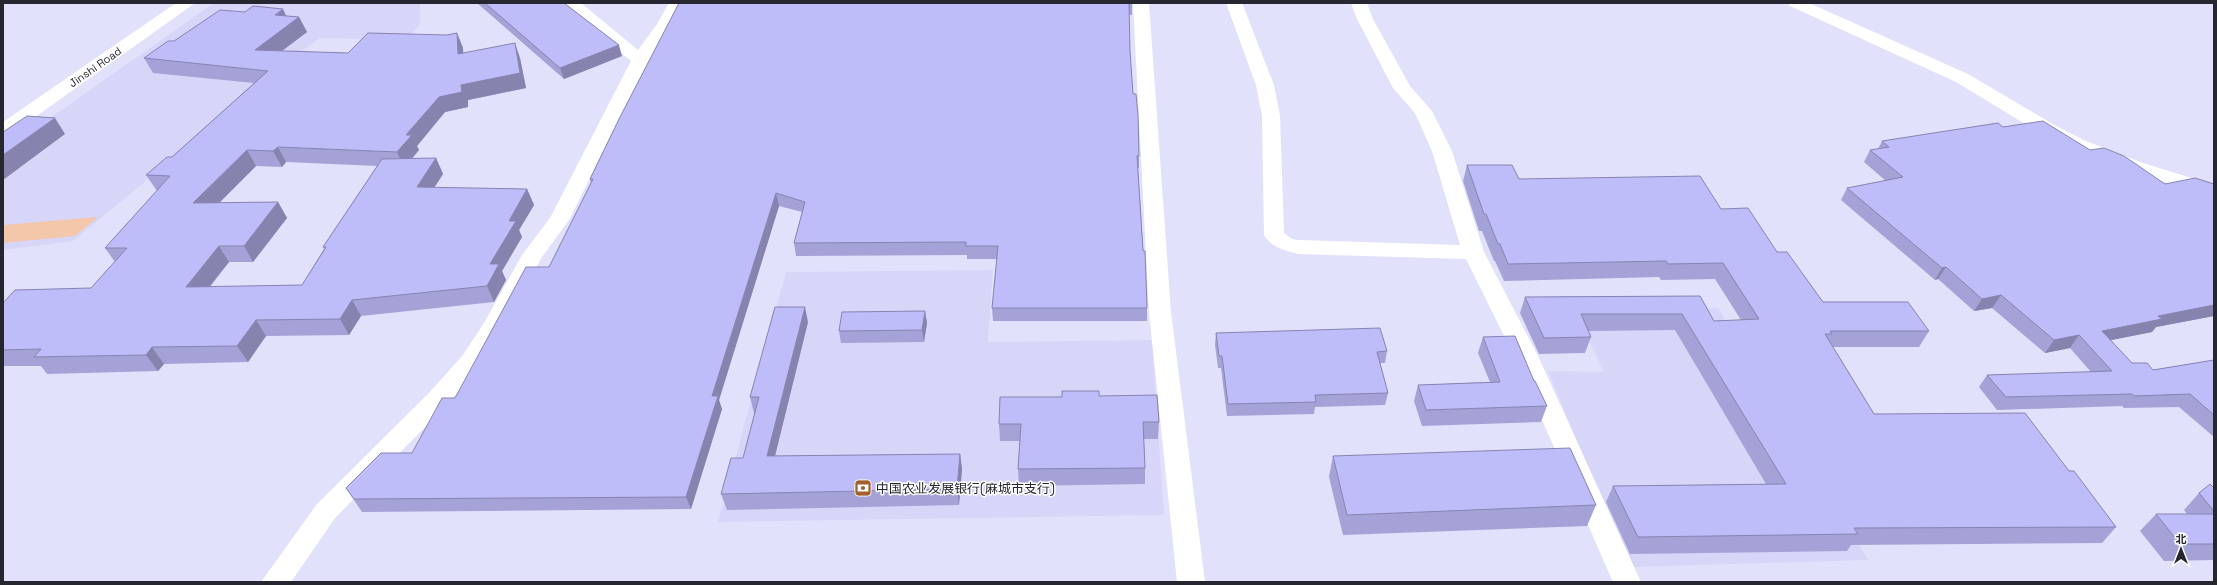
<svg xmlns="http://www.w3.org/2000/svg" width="2217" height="585" font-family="'Space Grotesk','Noto Sans SC',sans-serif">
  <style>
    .built { fill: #d7d6f8 }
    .green { fill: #f4c7aa }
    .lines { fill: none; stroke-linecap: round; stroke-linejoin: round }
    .minor { fill: #fff; fill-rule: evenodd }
    .secondary { fill: #fff; fill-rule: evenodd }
    .wall { fill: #a4a2d7; fill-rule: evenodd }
    .shaded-wall { fill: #8684af }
    .building { fill: #bfbcfa; stroke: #8684af }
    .labels { text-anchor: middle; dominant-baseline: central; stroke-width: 3; stroke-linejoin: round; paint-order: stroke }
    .far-street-label { font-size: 11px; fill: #262630; stroke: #fff }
    .poi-label { font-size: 13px; fill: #262630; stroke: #fff; text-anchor: start }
  </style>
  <rect width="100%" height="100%" fill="#e2e1fc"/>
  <!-- built -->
  <path class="built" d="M 214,3 L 420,3 L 420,24 L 407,40 L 320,38 L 284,64 L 262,85 L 73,241 L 3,250 L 3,151 Z
    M 993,270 L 988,342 L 1152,340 L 1164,515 L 718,522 L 786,272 Z
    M 1718,308 L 1868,560 L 1630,567 L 1548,371 L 1604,372 L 1575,311 Z"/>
  <!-- green -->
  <path class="green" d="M 98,217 L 75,236 L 3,243 L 3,225 Z"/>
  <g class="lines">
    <!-- minor -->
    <path class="minor" d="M 563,3 L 581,3 L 638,50 L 657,24 L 669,3 L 685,3 L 673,25 L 649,60 L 569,220 L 542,257 L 504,327 L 479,367 L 447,405 L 335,518 L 291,582 L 261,582 L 317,504 L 429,393 L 463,355 L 484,323 L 522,255 L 550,218 L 631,61 Z
      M 1133,3 L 1149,3 L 1171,312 L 1205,582 L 1177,582 L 1149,312 Z
      M 1226,3 L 1242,3 L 1274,85 L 1280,116 L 1284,233 L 1292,239 L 1298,240 L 1460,245 L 1432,151 L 1415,113 L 1393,88 L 1357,19 L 1351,3 L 1367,3 L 1373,19 L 1410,86 L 1432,111 L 1452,151 L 1484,252 L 1538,356 L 1641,582 L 1613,582 L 1514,356 L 1466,259 L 1298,254 C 1284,250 1272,248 1264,235 L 1262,116 L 1256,85 Z
      M 1788,3 L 1809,3 L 1968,74 L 2056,126 L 2086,141 L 2143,163 L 2214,185 L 2214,197 L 2130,172 L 2073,149 L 2042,134 L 1956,82 L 1790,6 Z"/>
    <!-- secondary -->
    <path class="secondary" d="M 176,3 L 195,3 L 10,135 L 3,137 L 3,122 Z"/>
  </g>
  <!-- wall -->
  <path class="wall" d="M 477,3 L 564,3 L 622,56 L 564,79 Z
    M 1132,3 L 1132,15 L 1129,15 L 1130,51 L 1133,94 L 1139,156 L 1139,168 L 1138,168 L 1147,308 L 1147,321 L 993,321 L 992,308 L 997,259 L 967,259 L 967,255 L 796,256 L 794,243 L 802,212 L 779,206 L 719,400 L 722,409 L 691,509 L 362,512 L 346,488 L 412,453 L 455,398 L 549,267 L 591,183 L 590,179 L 620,117 Z
    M 286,16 L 299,17 L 307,32 L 282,51 L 348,53 L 457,33 L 463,48 L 463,53 L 520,58 L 526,88 L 468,100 L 468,107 L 445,112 L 417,146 L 419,150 L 412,159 L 436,158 L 443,174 L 434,188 L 527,189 L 534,205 L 519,230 L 522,237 L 502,271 L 506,280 L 494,302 L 361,316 L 349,335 L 266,336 L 248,362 L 164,364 L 158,371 L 47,374 L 41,366 L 3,366 L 3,303 L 91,288 L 115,262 L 105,248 L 157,191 L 146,175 L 172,157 L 254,83 L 153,73 L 144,58 L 174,41 ZM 286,162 L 377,166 L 323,247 L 324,249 L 302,285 L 210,287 L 229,262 L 253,262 L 287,218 L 278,202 L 219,203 L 256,166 L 282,167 Z
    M 2003,127 L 2090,150 L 2165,184 L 2214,184 L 2214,316 L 2156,327 L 2152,332 L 2110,340 L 2132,363 L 2153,370 L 2214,360 L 2214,437 L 2179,407 L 2124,408 L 2122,406 L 1997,410 L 1979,387 L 1987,375 L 2091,372 L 2070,348 L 2045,353 L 1992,308 L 1974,311 L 1938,279 L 1935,280 L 1841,200 L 1847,188 L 1886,181 L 1864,162 L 1870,150 L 1878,149 L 1882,141 Z
    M 1467,165 L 1519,179 L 1721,209 L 1777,252 L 1823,302 L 1929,331 L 1919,347 L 1833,347 L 1874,414 L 2069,471 L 2116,527 L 2102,543 L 1851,545 L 1847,551 L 1630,554 L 1606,502 L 1613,486 L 1766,484 L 1675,330 L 1588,331 L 1591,337 L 1585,353 L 1539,354 L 1520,313 L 1525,297 L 1700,296 L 1714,321 L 1741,320 L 1715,279 L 1661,280 L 1659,277 L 1504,281 L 1495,261 L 1494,261 L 1482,231 L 1479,231 L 1463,181 Z
    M 925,311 L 927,323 L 924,342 L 841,343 L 839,331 Z
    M 808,322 L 775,456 L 960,454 L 962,469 L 959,505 L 727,510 L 721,494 L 743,458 L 755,413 L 754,413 L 750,397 Z
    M 1216,333 L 1387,351 L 1385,363 L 1380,363 L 1388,393 L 1385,405 L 1315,407 L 1314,414 L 1227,416 L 1221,368 L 1218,368 L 1215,345 Z
    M 1483,337 L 1534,381 L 1547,406 L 1541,422 L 1422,426 L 1414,401 L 1418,385 L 1490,382 L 1478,353 Z
    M 1099,396 L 1159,422 L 1158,439 L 1144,439 L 1145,468 L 1145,484 L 1019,486 L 1018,469 L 1020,441 L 1000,441 L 999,424 Z
    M 1333,456 L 1596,505 L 1587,526 L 1343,535 L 1329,477 Z
    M 2214,488 L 2214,560 L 2164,561 L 2140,531 L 2156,514 L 2187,514 L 2184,510 L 2199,493 Z"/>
  <!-- shaded-wall -->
  <path class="shaded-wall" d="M 283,9 L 290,24 L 275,15 Z
    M 299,17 L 307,32 L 263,65 L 255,50 Z
    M 457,33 L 463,48 L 464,69 L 458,54 Z
    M 515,43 L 520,58 L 526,88 L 468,100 L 468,107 L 445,112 L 417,146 L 419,150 L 404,167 L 397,152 L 406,135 L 439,97 Z
    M 619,45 L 622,56 L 564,79 L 560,68 Z
    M 55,118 L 65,134 L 3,180 L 3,155 Z
    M 278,147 L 286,162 L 282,167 L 273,151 Z
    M 247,150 L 256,166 L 203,219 L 193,203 Z
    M 436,158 L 443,174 L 424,203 L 417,187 Z
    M 527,189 L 534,205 L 519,230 L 522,237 L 502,271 L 506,280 L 494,302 L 487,286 L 490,264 L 509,221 Z
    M 776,193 L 779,206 L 719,400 L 722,409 L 691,509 L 686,497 L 712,396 Z
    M 278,202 L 287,218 L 253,262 L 244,246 Z
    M 219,246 L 229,262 L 196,303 L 186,287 Z
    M 1946,267 L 1938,279 L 1935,280 L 1942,268 Z
    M 2001,295 L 1992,308 L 1974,311 L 1982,299 Z
    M 352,300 L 361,316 L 349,335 L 340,319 Z
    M 2214,305 L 2214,316 L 2156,327 L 2152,332 L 2092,344 L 2102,331 L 2158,316 Z
    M 805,307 L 808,322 L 771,472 L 767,456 Z
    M 925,311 L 927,323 L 924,342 L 922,330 Z
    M 256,320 L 266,336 L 248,362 L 237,346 Z
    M 2079,335 L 2070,348 L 2045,353 L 2054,340 Z
    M 152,347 L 164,364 L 158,371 L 146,355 Z
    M 960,454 L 962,469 L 959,505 L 957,489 Z"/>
  <!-- building -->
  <path class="building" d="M 485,3 L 564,3 L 619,45 L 560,68 Z
    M 679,3 L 1132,3 L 1129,3 L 1130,51 L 1133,94 L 1136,94 L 1138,115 L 1139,156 L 1137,156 L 1143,251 L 1145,251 L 1147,308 L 992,308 L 998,246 L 966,246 L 966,242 L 794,243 L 805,202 L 776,193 L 712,396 L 718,396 L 686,497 L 354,499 L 346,488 L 381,453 L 412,453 L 442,398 L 455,398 L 526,267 L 549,267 L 593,179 L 590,179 L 620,117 Z
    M 253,6 L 283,9 L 275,15 L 299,17 L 255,50 L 348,53 L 368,33 L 447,35 L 457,33 L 458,54 L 515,43 L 520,73 L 461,85 L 462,92 L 439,97 L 406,135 L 412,135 L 397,152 L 278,147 L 273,151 L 247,150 L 193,203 L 278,202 L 244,246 L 219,246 L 186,287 L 302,285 L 326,247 L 323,247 L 382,159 L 436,158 L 417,187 L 527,189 L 509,221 L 516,221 L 490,264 L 499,264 L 487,286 L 352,300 L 340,319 L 256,320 L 237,346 L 152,347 L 146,355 L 34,357 L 41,349 L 3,350 L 3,303 L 15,290 L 91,288 L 127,248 L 105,248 L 170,176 L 146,175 L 167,157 L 172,157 L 268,71 L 144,58 L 168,41 L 174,41 L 220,10 L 245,12 Z
    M 27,116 L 55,118 L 3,155 L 3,132 Z
    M 2043,121 L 2090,150 L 2104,148 L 2124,156 L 2165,184 L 2195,178 L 2214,184 L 2214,305 L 2158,316 L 2162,319 L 2102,331 L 2132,363 L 2147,363 L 2153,370 L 2214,360 L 2214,415 L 2190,394 L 2134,396 L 2132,394 L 2006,397 L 1987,375 L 2112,371 L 2079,335 L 2054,340 L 2001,295 L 1982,299 L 1946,267 L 1942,268 L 1847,188 L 1903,177 L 1870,150 L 1889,147 L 1882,141 L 1998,123 L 2003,127 Z
    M 1467,165 L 1512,165 L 1519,179 L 1700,176 L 1721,209 L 1748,208 L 1777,252 L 1787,252 L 1823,302 L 1908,302 L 1929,331 L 1830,331 L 1832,334 L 1825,334 L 1874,414 L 2025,413 L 2069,471 L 2074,471 L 2116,527 L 1854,528 L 1858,534 L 1638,537 L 1613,486 L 1786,484 L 1682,314 L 1581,314 L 1591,337 L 1544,338 L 1525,297 L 1700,296 L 1714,321 L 1759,319 L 1723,263 L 1668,264 L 1666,261 L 1508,264 L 1500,244 L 1498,244 L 1486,214 L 1484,214 Z
    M 775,307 L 805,307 L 767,456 L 960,454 L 957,489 L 721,494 L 731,458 L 743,458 L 759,397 L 750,397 Z
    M 925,311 L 922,330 L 839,331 L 842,312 Z
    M 1380,328 L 1387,351 L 1377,352 L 1388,393 L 1315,395 L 1316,402 L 1228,404 L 1222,356 L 1219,356 L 1216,333 Z
    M 1515,336 L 1534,381 L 1535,381 L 1547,406 L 1426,410 L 1418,385 L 1500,382 L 1483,337 Z
    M 1062,391 L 1099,391 L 1099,396 L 1157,395 L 1159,422 L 1143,422 L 1145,468 L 1018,469 L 1021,424 L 999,424 L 1000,397 L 1062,397 Z
    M 1570,448 L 1596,505 L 1347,515 L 1333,456 Z
    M 2210,484 L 2214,488 L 2214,511 L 2199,493 Z
    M 2156,514 L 2214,514 L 2214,544 L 2180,544 Z"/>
  <!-- icons -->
  <defs>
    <g id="bank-square" transform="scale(0.9)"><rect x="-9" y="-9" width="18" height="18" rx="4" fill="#a3602f" stroke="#fff"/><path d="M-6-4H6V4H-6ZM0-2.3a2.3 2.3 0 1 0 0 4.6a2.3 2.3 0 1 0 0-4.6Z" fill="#fff"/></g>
  </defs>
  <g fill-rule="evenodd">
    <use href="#bank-square" x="863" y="488"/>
  </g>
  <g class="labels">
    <!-- far-street labels -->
    <g class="far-street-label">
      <text transform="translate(95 67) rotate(-35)">Jinshi Road</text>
    </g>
    <!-- poi labels -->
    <g class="poi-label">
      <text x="876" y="488">中国农业发展银行(麻城市支行)</text>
    </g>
  </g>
  <!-- border -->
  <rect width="2217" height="585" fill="none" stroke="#262630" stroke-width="8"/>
  <!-- north arrow -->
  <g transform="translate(2181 549)" stroke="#ffffff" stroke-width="3" paint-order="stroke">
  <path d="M0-3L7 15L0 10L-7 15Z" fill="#262630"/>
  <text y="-6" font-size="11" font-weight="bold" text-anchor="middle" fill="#262630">北</text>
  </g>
</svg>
